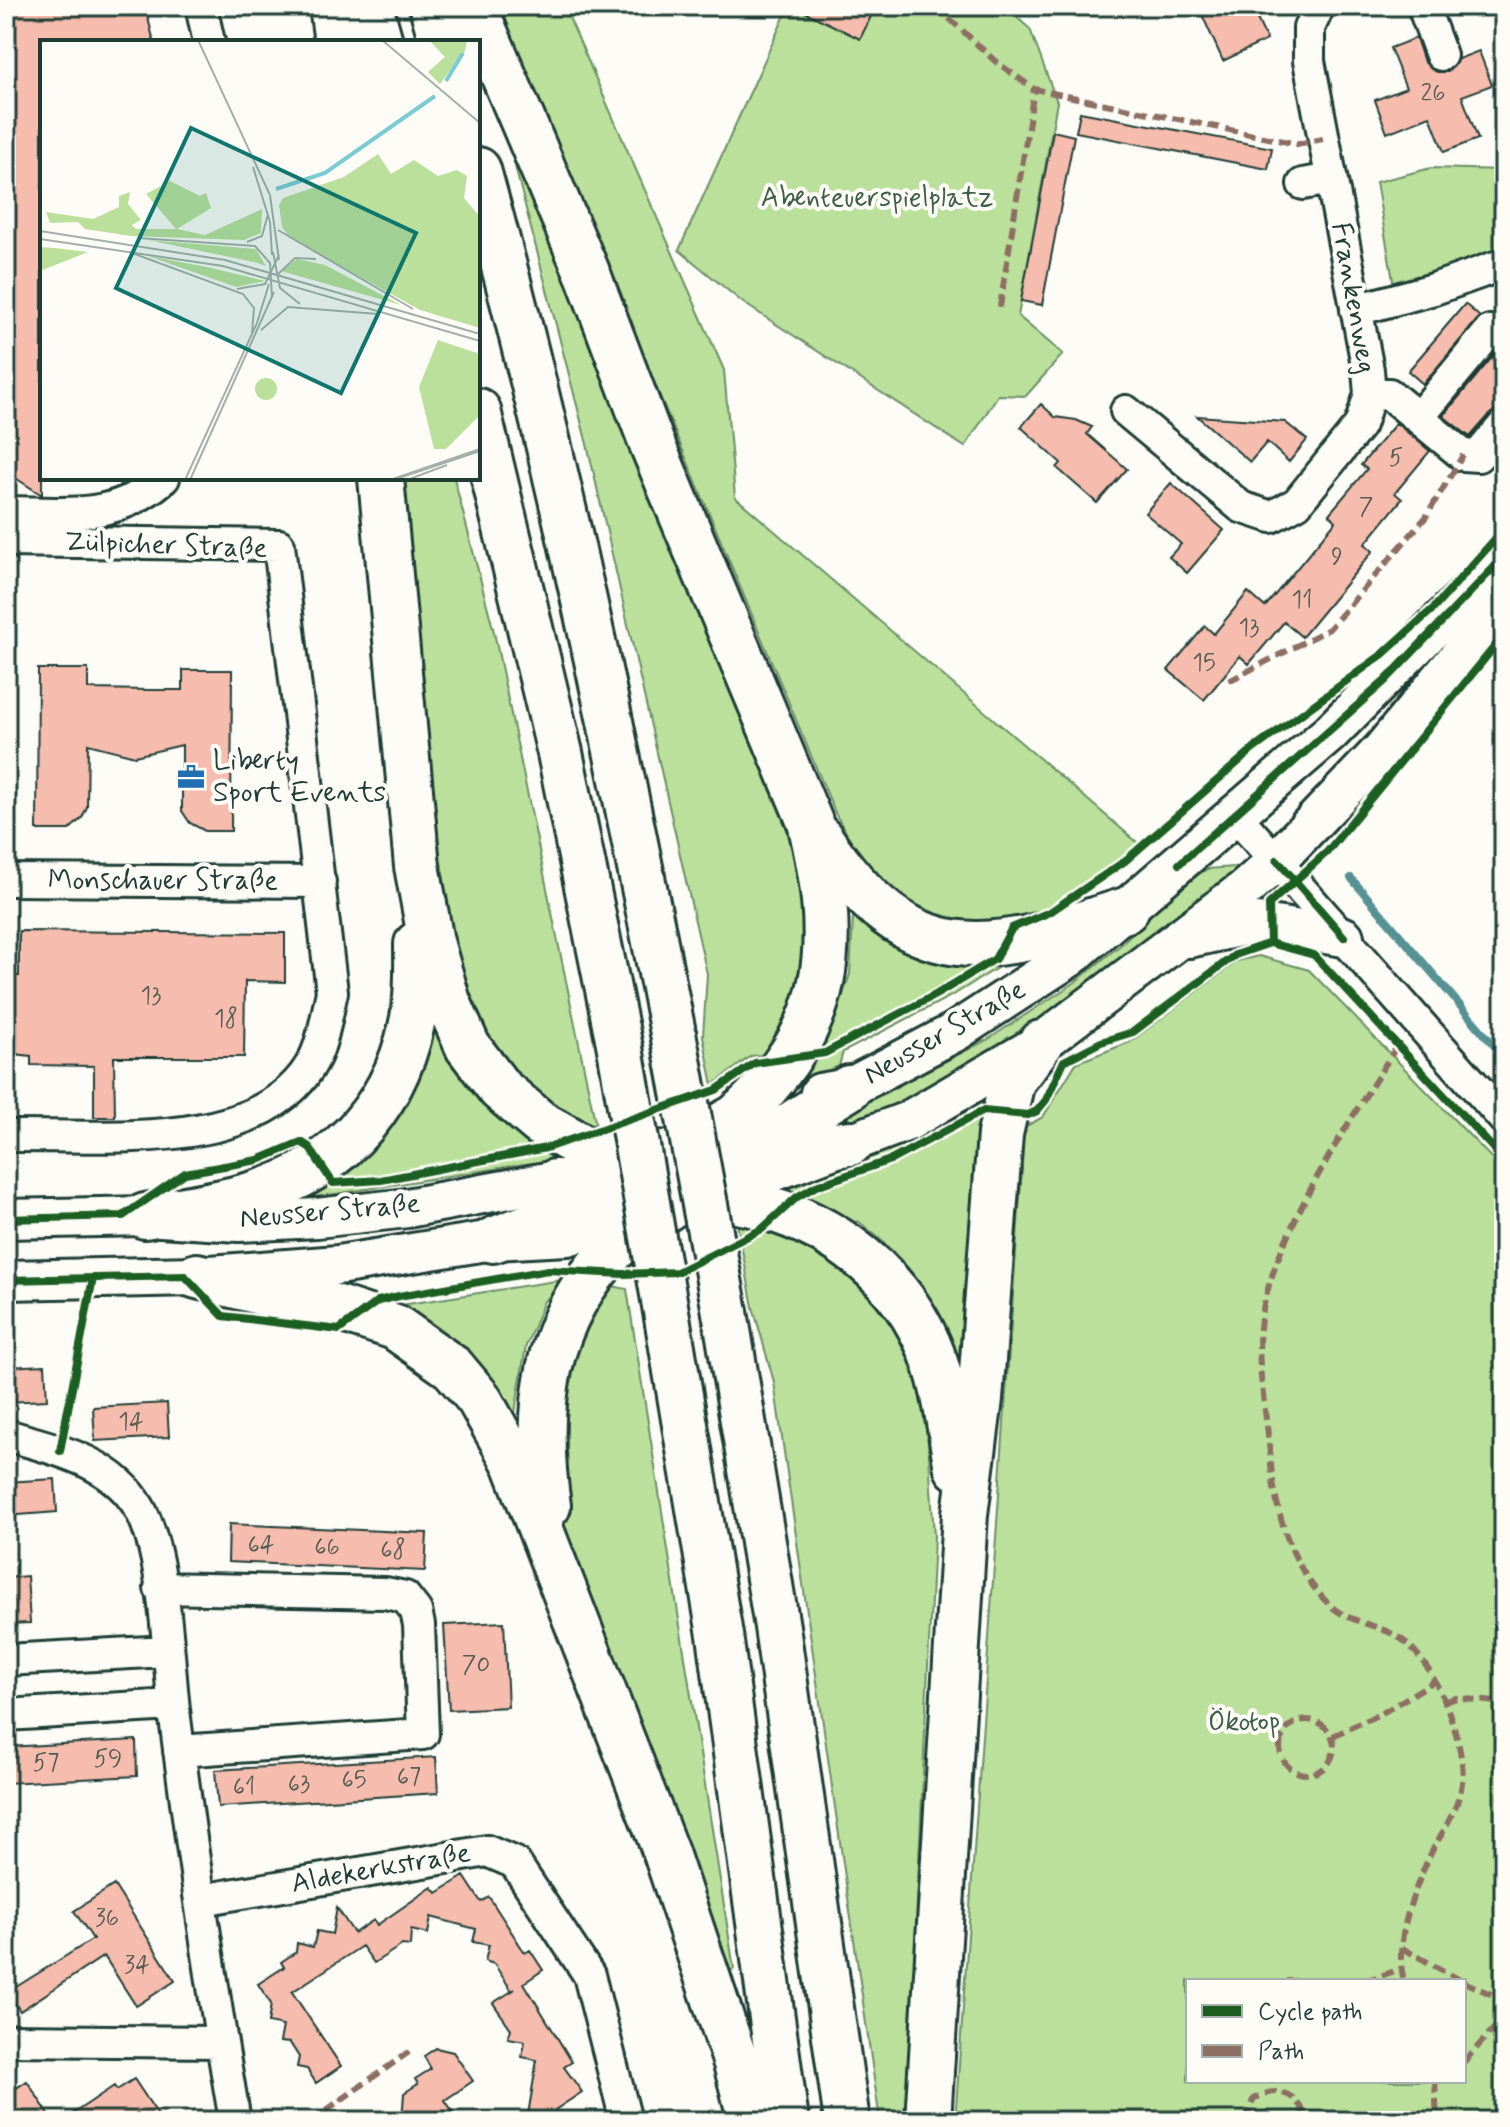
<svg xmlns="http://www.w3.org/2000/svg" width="1510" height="2127" font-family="Mynerve,sans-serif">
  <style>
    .green { fill: #bae09b; stroke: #6c8e68; stroke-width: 2; fill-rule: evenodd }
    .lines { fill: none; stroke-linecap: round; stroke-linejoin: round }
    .stream { stroke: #569294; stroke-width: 8 }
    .building { fill: #f6bcae; stroke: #1f3d34; stroke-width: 2 }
    .minor-casing { stroke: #1f3d34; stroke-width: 36 }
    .major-casing { stroke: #1f3d34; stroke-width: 44 }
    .highway-casing { stroke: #1f3d34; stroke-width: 50 }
    .minor { stroke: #fdfcf7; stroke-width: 30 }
    .major { stroke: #fdfcf7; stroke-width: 38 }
    .highway { stroke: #fdfcf7; stroke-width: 44 }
    .highway-bridge-casing { stroke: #1f3d34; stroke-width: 50; stroke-linecap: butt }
    .highway-bridge { stroke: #fdfcf7; stroke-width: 44 }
    .quiet { stroke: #8d6e63; stroke-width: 6; stroke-dasharray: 12 6; stroke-linecap: butt }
    .cycleway-casing { stroke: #fdfcf7; stroke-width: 13 }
    .cycleway { stroke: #1b5e20; stroke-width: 8 }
    .labels { text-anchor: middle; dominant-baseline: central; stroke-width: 8; stroke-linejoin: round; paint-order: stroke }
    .number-label { font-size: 24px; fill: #555d52 }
    .park-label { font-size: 28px; fill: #3e5e49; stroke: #fdfcf7 }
    .street-label { font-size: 28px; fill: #1f3d34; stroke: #fdfcf7 }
    .poi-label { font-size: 28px; fill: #1f3d34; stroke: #fdfcf7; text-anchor: start }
    .inset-river { fill: none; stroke: #7bcbd4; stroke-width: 4 }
    .inset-road { fill: none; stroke: #a4b0a9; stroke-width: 2 }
    .view { fill: #0f766e; fill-opacity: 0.15; stroke: #0f766e; stroke-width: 4 }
    .inset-edge { fill: none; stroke: #1f3d34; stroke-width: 4 }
  </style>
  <rect width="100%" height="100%" fill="#fdfcf7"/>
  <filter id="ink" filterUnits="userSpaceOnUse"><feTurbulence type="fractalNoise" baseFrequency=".0125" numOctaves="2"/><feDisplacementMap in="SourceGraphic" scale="16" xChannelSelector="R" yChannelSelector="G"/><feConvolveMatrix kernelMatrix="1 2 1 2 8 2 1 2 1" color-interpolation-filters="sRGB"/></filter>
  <g filter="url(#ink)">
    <!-- green -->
    <path class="green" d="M 496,6 L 564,6 L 724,370 L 735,497 L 1138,843 C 1110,866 1081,891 1049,908 C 990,938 920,924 875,877 C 859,860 848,834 836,815 Z
      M 789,6 L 1004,6 L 1030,29 L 1057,102 L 1018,316 L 1063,354 L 1026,396 L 998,395 L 965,447 L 742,302 L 679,250 Z
      M 491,74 L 565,260 L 596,362 L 791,823 L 810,946 L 797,1007 L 773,1054 L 751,1056 L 713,1085 L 703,1036 L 707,974 L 588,448 Z
      M 1431,168 L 1504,170 L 1501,257 L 1395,292 L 1376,182 Z
      M 400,478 L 454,478 L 494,632 L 596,1126 L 577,1132 L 482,1046 L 441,927 Z
      M 1248,866 L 1071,1009 L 887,1117 L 823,1134 L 828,1121 L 987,1040 L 1074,983 L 1124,942 L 1163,898 L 1207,869 Z
      M 854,899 L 1015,957 L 955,994 L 843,1052 L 839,1066 L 799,1084 L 794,1079 L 824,1026 L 836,1015 L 850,974 Z
      M 1259,956 L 1309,970 L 1504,1171 L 1504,2121 L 955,2121 L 1022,1167 L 1012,1163 L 1015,1132 L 1043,1117 L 1076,1063 L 1130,1042 L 1237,961 ZM 1188,1981 L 1464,1981 L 1464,2081 L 1188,2081 Z
      M 433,1017 L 576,1156 L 291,1201 Z
      M 990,1091 L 972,1398 C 950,1323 921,1268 858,1221 L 846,1225 L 764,1189 Z
      M 736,1218 L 803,1238 L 878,1298 L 925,1391 L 934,1536 L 907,2121 L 880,2121 L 774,1382 L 753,1307 Z
      M 568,1279 L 544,1301 L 526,1346 L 512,1431 L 382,1308 Z
      M 607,1285 L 627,1289 L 734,1969 L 730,1971 L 567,1552 L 554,1457 L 562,1367 Z"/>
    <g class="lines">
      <!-- stream -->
      <path class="stream" d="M 1351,878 L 1504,1057"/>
    </g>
    <!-- building -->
    <path class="building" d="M 6,6 L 145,6 L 154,42 L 42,42 L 42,495 L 6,472 Z
      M 793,6 L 876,6 L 860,39 Z
      M 1198,6 L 1251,6 L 1267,40 L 1223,61 Z
      M 1416,38 L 1424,62 L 1437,72 L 1448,72 L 1458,59 L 1479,51 L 1492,85 L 1462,96 L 1478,139 L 1444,152 L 1430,116 L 1387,133 L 1375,100 L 1406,88 L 1390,48 Z
      M 1080,112 L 1272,148 L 1268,169 L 1076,132 Z
      M 1053,131 L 1074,136 L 1042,305 L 1021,301 Z
      M 1465,304 L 1480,317 L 1423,384 L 1408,371 Z
      M 1504,343 L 1504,407 L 1491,413 L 1470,437 L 1443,416 Z
      M 1041,404 L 1055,417 L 1076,420 L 1092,427 L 1087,434 L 1127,469 L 1097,503 L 1057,468 L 1061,463 L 1021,427 Z
      M 1197,416 L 1285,422 L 1307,440 L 1289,462 L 1267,442 L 1250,462 Z
      M 1396,423 L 1430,451 L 1395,493 L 1402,499 L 1365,544 L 1373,551 L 1302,637 L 1284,622 L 1249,664 L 1240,656 L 1204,700 L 1168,670 L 1205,626 L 1214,634 L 1248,592 L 1265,607 L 1336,521 L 1329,514 L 1367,469 L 1361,465 Z
      M 1171,483 L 1224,530 L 1187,573 L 1169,557 L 1181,544 L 1145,513 Z
      M 38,669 L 88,669 L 88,689 L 150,690 L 183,690 L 183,670 L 232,670 L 231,831 L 205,831 L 190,823 L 182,811 L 182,745 L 135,756 L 88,744 L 87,807 L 82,818 L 69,830 L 37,830 Z
      M 19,931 L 285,933 L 285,982 L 245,981 L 244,1057 L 114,1057 L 115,1117 L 94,1117 L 94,1066 L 31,1065 L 31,1056 L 6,1053 L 6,976 L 19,976 Z
      M 45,1365 L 47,1400 L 6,1402 L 6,1367 Z
      M 167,1403 L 169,1437 L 95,1441 L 93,1407 Z
      M 55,1479 L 57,1512 L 6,1516 L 6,1482 Z
      M 229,1524 L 427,1533 L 425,1571 L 228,1562 Z
      M 27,1576 L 30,1623 L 6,1624 L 6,1578 Z
      M 504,1622 L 508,1707 L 449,1710 L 444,1625 Z
      M 136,1740 L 137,1776 L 6,1783 L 6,1747 Z
      M 436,1757 L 438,1793 L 218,1807 L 215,1770 Z
      M 464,1876 L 481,1902 L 489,1897 L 525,1953 L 530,1950 L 543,1970 L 524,1983 L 572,2062 L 564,2067 L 582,2092 L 555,2110 L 563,2121 L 527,2121 L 537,2060 L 522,2057 L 525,2041 L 508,2038 L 511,2029 L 493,2003 L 515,1989 L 512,1991 L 494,1964 L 485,1961 L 489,1945 L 473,1942 L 476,1929 L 431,1917 L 428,1934 L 411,1930 L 410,1946 L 402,1945 L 374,1963 L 362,1946 L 292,1992 L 341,2066 L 316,2083 L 307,2069 L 297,2067 L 299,2057 L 290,2043 L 280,2042 L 283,2026 L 268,2023 L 271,2004 L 258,1984 L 284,1967 L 281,1962 L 296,1952 L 297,1943 L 313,1947 L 317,1931 L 332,1934 L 337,1908 L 354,1933 L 374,1920 L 377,1925 L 432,1887 L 437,1893 Z
      M 114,1885 L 175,1981 L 136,2006 L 104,1956 L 20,2011 L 8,1992 L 93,1939 L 74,1911 Z
      M 436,2048 L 453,2052 L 473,2081 L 445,2100 L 459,2121 L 402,2121 L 404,2093 L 418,2084 L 415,2079 L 431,2069 L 424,2056 Z
      M 134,2079 L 162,2121 L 62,2121 L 114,2086 L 117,2090 Z
      M 27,2081 L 53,2121 L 6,2121 L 6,2095 Z"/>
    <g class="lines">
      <!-- minor casing -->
      <g class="minor-casing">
        <path id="minor" d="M 201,6 L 209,42
          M 1423,6 L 1441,55
          M 1303,184 L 1331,179
          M 1356,310 L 1434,289 L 1504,264
          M 1370,394 L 1389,394 L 1463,455 L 1478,456 L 1504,425
          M 1126,411 L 1241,507 L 1271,517 L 1297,503 L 1360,425 L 1370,394 L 1368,370 L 1309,61 L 1309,28 L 1319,6
          M 1418,418 L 1490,331
          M 6,512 C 68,512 113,522 164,478
          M 6,541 L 279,545 L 332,992 C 327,1013 324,1038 315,1057 C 267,1156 97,1134 6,1136
          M 1236,816 L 1504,1119
          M 6,880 L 320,882
          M 6,1435 C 55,1449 113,1461 140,1509 C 166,1556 168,1662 175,1718 C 192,1853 212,1987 235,2121
          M 160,1588 L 385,1593 L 405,1597 L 416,1611 L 419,1625 L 423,1734 L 179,1751
          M 6,1660 L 167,1651
          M 6,1715 L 173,1705
          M 201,1900 L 487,1851 L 515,1863 L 589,1975 L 626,2121
          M 6,2040 L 221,2042"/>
      </g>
      <!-- major casing -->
      <g class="major-casing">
        <path id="major" d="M 1189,938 L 1257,923 L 1344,937
          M 820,1093 L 849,1088 L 955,1032 L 1070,957 L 1330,733 L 1504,557
          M 6,1219 L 145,1216 L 239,1222 L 317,1218 L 407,1208 L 585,1175
          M 6,1280 L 197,1276 L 338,1265 L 493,1240 L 567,1236 L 778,1170 L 908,1121 L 1041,1043 L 1245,889 L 1277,860 L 1382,750 L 1504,602"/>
      </g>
      <!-- highway casing -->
      <g class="highway-casing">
        <path id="highway" d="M 332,6 L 337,42
          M 370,6 L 380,42
          M 432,6 L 442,42
          M 474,6 L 589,277 L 652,444 L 810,822 C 839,943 835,1030 736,1117 L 569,1211 L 493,1240
          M 478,170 C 557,454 616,743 673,1033
          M 478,411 L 560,753 L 620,1048
          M 381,478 L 417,866 L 431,942 L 448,1002 L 468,1047 L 500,1089 L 540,1123 L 589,1150 L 740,1157 L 850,1143
          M 820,838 C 912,976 987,955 1126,910
          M 555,1182 C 595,1189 636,1198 676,1201 C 694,1202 712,1197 730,1200 C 815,1212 893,1264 928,1344 C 945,1383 949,1426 957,1468
          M 145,1216 C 181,1209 218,1205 254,1194 C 344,1168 402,1098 415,1006 C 418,986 417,964 417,944
          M 197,1276 L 280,1297 L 325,1304 L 395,1327 L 453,1368 L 479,1399 L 515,1463 L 666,1853 L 736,2063 L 751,2121
          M 725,1312 L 777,1627 L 847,2121
          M 668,1323 L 720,1635 L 786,2121
          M 548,1506 C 534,1408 543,1320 617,1246 C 639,1224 666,1210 691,1192 C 743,1155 795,1121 849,1088
          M 928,2121 L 965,1514 L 980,1399 L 1000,1134 L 1012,1081 L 1041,1043"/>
      </g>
      <!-- minor -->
      <use href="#minor" class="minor"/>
      <!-- major -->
      <use href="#major" class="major"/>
      <!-- highway -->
      <use href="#highway" class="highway"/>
      <!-- highway-bridge casing -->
      <g class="highway-bridge-casing">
        <path id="highway-bridge" d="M 673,1033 L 725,1312
          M 620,1048 L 668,1323"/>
      </g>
      <!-- highway-bridge -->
      <use href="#highway-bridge" class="highway-bridge"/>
      <!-- quiet -->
      <path class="quiet" d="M 936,6 L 995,61 L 1034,89 L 1297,144 L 1323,139
        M 1000,307 L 1034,89
        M 1229,681 L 1329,629 L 1426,517 L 1463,455
        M 1397,1046 C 1350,1121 1270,1239 1260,1327 C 1256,1362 1267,1417 1270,1454 C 1274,1508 1290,1569 1332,1607 C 1349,1622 1379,1625 1398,1637 C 1432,1657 1458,1726 1462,1764 C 1467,1803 1440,1831 1426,1864 C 1411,1898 1394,1945 1404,1981
        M 1446,1701 L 1457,1698 L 1504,1703
        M1280 1747a27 27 0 1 1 54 0a27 27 0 1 1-54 0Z
        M 1333,1736 L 1384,1712 L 1436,1680
        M 1402,1948 L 1462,1981
        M 1286,1981 L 1298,1981
        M 1365,1981 L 1401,1969
        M 1464,1982 L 1504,2000
        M 1464,2062 L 1504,2017
        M 1435,2081 L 1437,2121
        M 311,2121 L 409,2052
        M 1245,2121 L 1253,2100 C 1275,2084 1301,2093 1306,2121"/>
      <!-- cycleway casing -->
      <g class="cycleway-casing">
        <path id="cycleway" d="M 1277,860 L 1344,937
          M 1179,864 L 1385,681 L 1504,557
          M 1270,943 L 1269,904 L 1327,852 L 1504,635
          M 1270,943 L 1314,955 L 1504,1160
          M 6,1219 L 123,1216 L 185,1173 L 258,1160 L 301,1142 L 309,1147 L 333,1183 L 381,1180 L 546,1148 L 716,1090 L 755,1063 L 825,1053 L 937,994 L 995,959 L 1012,928 L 1050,912 L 1125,861 L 1252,750 L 1383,654 L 1434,608 L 1504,529
          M 6,1280 L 185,1276 L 223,1316 L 339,1330 L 378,1301 L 399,1296 L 548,1270 L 623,1274 L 677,1272 L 762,1229 L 797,1197 L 816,1186 L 893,1159 L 983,1111 L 1028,1115 L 1037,1111 L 1046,1100 L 1064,1061 L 1101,1042 L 1133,1032 L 1235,955 L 1270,943
          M 60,1451 L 93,1278"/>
      </g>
      <!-- cycleway -->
      <use href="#cycleway" class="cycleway"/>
    </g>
  </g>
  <!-- icons -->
  <defs>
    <g id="office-bare" transform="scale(2.16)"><path d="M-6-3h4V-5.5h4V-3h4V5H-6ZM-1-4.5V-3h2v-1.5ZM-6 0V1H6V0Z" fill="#1f6fb2" stroke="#fdfcf7" stroke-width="2.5" paint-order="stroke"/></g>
  </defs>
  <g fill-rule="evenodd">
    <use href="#office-bare" x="191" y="777"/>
  </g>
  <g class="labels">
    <!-- number labels -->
    <g class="number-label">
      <text x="1433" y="93">26</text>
      <text x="1396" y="458">5</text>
      <text x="1366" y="507">7</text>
      <text x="1337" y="557">9</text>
      <text x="1302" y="600">11</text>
      <text x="1249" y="628">13</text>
      <text x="1204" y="663">15</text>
      <text x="151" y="996">13</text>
      <text x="226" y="1019">18</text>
      <text x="131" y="1422">14</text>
      <text x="261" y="1545">64</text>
      <text x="327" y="1547">66</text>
      <text x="393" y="1550">68</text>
      <text x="476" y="1665">70</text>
      <text x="108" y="1759">59</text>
      <text x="46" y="1763">57</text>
      <text x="409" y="1777">67</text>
      <text x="354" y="1780">65</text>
      <text x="299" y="1784">63</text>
      <text x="244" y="1787">61</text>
      <text x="107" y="1918">36</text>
      <text x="137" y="1965">34</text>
    </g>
    <!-- park labels -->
    <g class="park-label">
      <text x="877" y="198">Abenteuerspielplatz</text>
      <text x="1244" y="1722">Ökotop</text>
    </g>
    <!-- street labels -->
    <g class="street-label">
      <text transform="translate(1353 298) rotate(80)">Frankenweg</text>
      <text transform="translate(166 546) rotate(2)">Zülpicher Straße</text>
      <text x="163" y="881">Monschauer Straße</text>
      <text transform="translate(945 1033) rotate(-30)">Neusser Straße</text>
      <text transform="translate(330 1212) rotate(-5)">Neusser Straße</text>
      <text transform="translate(381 1869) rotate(-10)">Aldekerkstraße</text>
    </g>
    <!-- poi labels -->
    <g class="poi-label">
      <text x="213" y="761">Liberty<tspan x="213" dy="32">Sport Events</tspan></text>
    </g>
  </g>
  <!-- overview -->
  <g transform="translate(40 40)">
    <rect width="440" height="440" fill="#fdfcf7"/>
    <path d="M 389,0 L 427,0 L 425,11 L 400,44 L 388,32 L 405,17 ZM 338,114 L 351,134 L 374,120 L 398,136 L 417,130 L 427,136 L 424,158 L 440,177 L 440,288 L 380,270 L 250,198 L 242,187 L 239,165 L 243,158 L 304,137 ZM 130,141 L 160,156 L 166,153 L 171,168 L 137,189 L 165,195 L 222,169 L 221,193 L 204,200 L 91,196 L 45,189 L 38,182 L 10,183 L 6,172 L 53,179 L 79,167 L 79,156 L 90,152 L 88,164 L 101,180 L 92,185 L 96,189 L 136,189 L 106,154 ZM 108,200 L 216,209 L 226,226 L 214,222 ZM 0,207 L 15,208 L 48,212 L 0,231 ZM 108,216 L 167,227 L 225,241 L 196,247 ZM 257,219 L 285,225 L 361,265 L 241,231 ZM 398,300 L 440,314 L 440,375 L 406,409 L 394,409 L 379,347 ZM215 349a11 11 0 1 1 22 0a11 11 0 1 1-22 0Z" fill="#bae09b"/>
    <path class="inset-river" d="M 406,41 L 423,13M 236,149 L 285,133 L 395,56"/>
    <path class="inset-road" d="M 158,0 L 230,155 L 239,220M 342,0 L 440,83M 213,127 L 230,182 L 232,215M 238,190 L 373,269M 0,191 L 185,220 L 440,294M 98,198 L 215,206 L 230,223 L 232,257M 0,199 L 183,226 L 440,301M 207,202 L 222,196 L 228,174M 233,212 L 240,248 L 260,264M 92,213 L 203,254 L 214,268 L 212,293M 237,235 L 255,218 L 276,219M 197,249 L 225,244 L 239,215M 221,290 L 248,267 L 338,274M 145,440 L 217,283 L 229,244M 150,440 L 234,252M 350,440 L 440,409M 353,440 L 440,411M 367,440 L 407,425"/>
    <path class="view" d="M 151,88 L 376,193 L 301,353 L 76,248 Z"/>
    <rect width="440" height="440" class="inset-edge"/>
  </g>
  <!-- margin -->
  <rect width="1510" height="2127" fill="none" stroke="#fdfcf7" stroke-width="32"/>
  <rect x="16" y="16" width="1478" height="2095" fill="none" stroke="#1f3d34" stroke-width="3" filter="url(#ink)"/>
  <!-- legend -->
  <rect x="1186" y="1979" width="280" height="104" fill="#fdfcf7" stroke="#a4b0a9" stroke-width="2"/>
  <rect x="1202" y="2005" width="40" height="12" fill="#1b5e20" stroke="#a4b0a9" stroke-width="2"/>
  <text x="1258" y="2019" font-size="24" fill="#1f3d34">Cycle path</text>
  <rect x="1202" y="2045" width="40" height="12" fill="#8d6e63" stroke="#a4b0a9" stroke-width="2"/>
  <text x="1258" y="2059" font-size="24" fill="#1f3d34">Path</text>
</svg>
